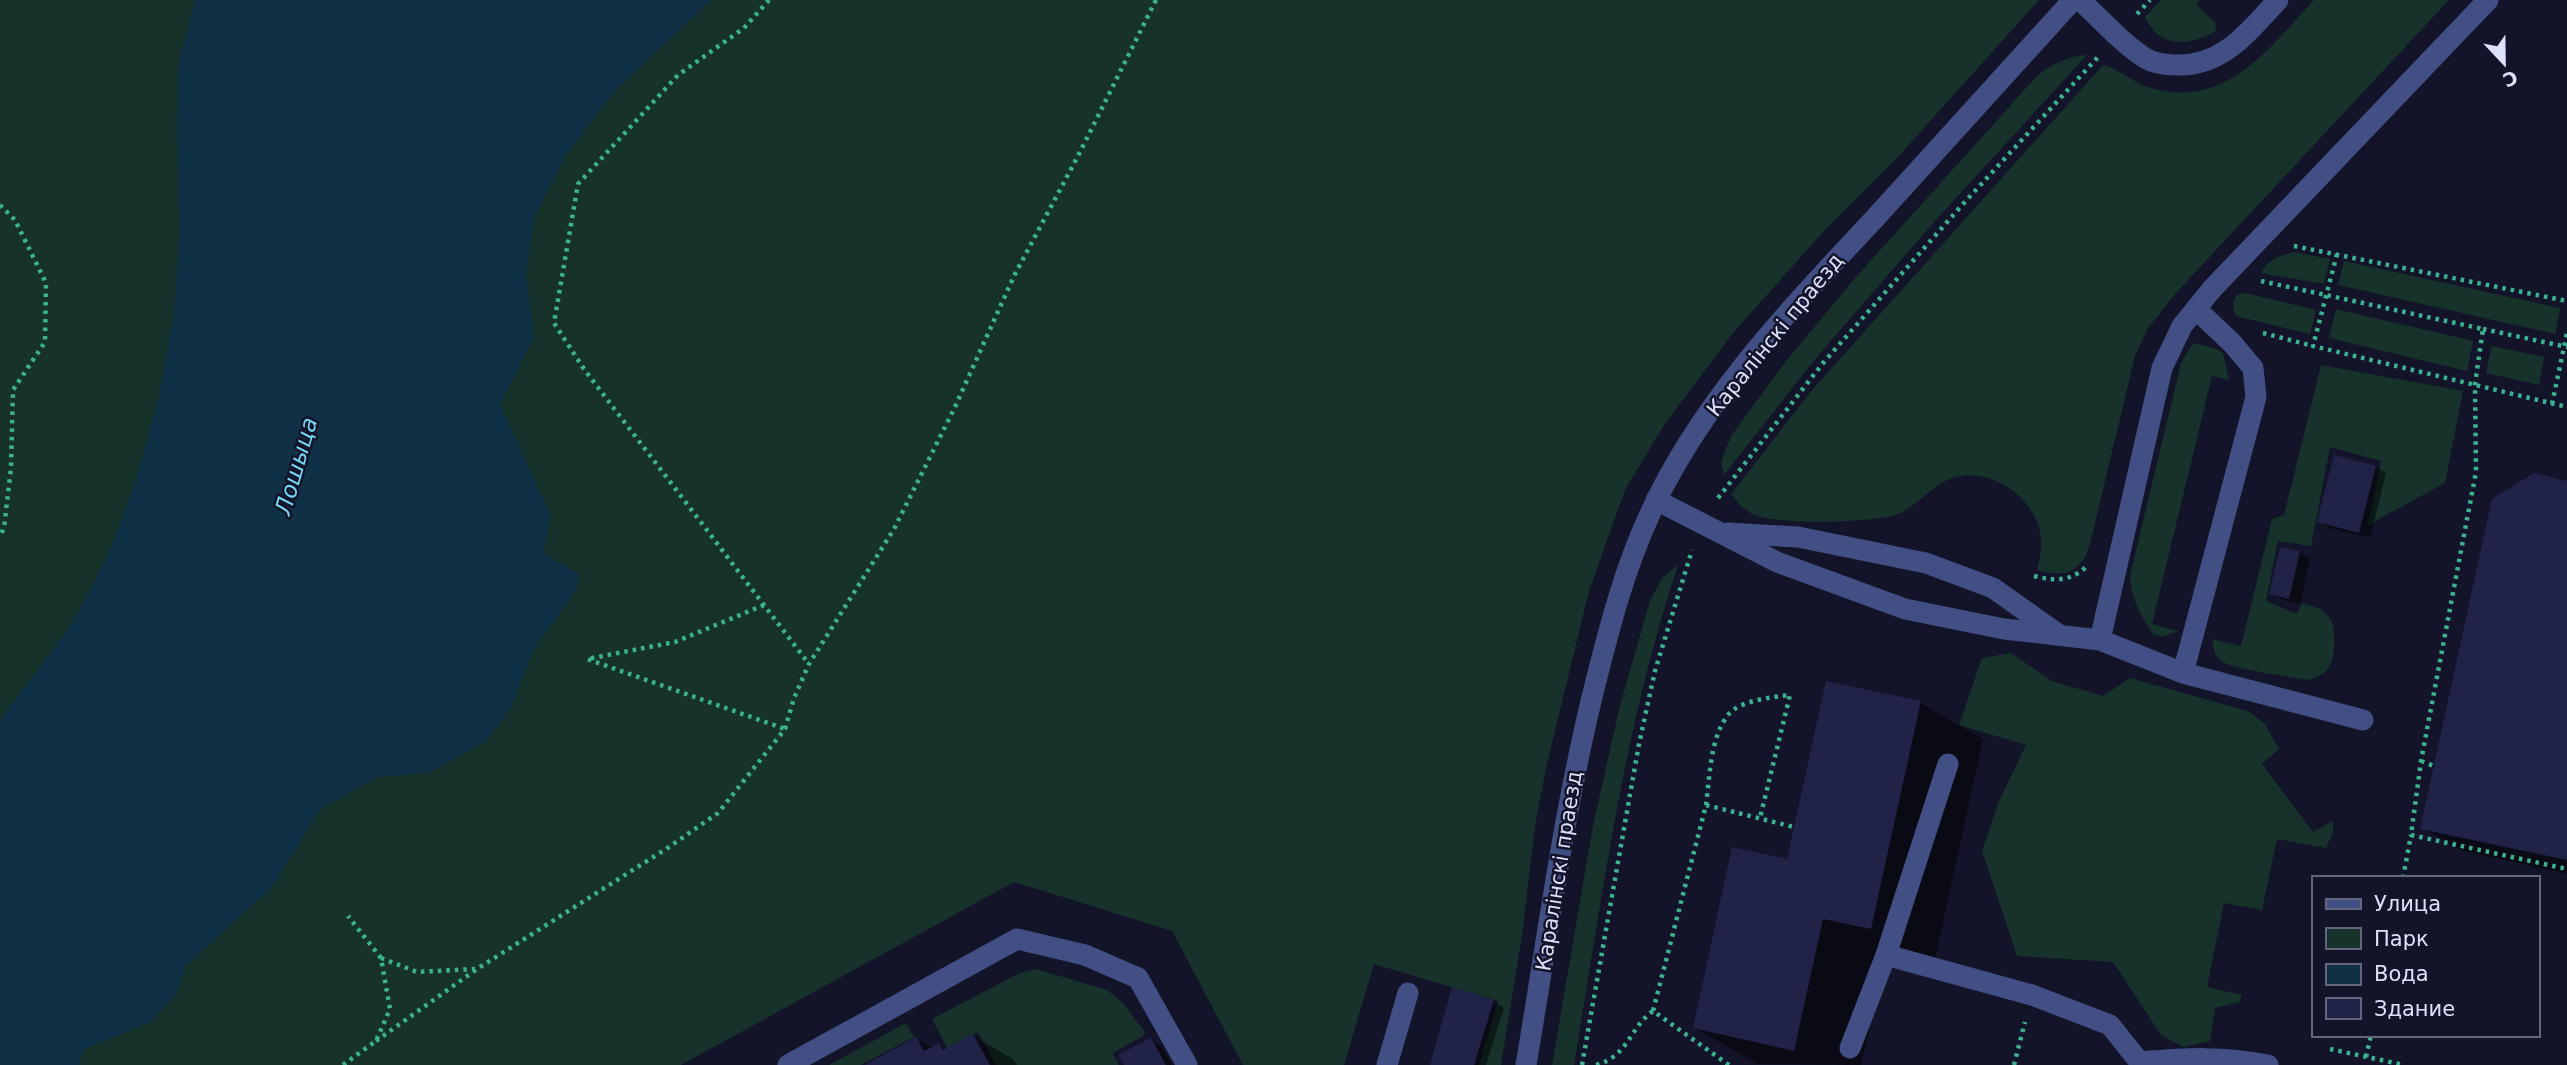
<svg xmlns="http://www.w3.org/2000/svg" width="2567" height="1065" font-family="'DejaVu Sans',sans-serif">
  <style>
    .green { fill: #16322a }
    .water { fill: #0f3045 }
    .shadow { fill: #0007 }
    .building { fill: #202248 }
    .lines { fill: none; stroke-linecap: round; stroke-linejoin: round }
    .path { stroke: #3bb38e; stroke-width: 4.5; stroke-dasharray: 3.5 5; stroke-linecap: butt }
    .minor { stroke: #424f84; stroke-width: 21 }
    .labels { text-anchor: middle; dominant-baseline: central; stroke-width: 5; stroke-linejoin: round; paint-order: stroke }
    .street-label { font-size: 21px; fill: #dde1fc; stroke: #131429 }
    .water-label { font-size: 23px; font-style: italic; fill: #73d8f4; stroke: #131429 }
  </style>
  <rect width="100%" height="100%" fill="#131429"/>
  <!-- green -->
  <path class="green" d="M 0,0 L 2039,0 L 1897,158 L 1823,232 L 1733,333 L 1664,425 L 1625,490 L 1589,591 L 1546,768 L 1535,826 L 1522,936 L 1501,1065 L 1479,1065 L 1498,1001 L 1374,964 L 1344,1065 L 1243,1065 L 1172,931 L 1014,882 L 681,1065 L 0,1065 Z
    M 2161,0 L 2200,0 L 2196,4 L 2215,22 L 2216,31 C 2189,46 2160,49 2145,17 Z
    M 2314,0 L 2449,0 L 2176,293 L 2148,328 L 2135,356 L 2090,544 C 2082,573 2064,578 2037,570 C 2041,556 2043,543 2039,528 C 2030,495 1990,468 1956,477 C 1932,483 1920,505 1898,514 C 1874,523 1778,525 1755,515 C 1745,511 1738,503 1731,494 L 1813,389 L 2103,65 C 2120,69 2133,83 2151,88 C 2226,110 2269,48 2314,0 Z
    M 2087,55 L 1935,221 L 1816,358 L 1724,475 L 1721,462 L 1731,436 L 1783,365 L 1856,277 L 2037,76 C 2052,64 2068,56 2087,55 Z
    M 2294,252 L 2330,259 L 2324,284 L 2261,273 C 2268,259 2280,256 2294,252 Z
    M 2344,261 L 2560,308 L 2555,334 L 2338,285 Z
    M 2245,293 L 2316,310 L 2310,334 L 2236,316 C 2232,308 2232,303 2237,295 Z
    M 2336,309 L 2473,341 L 2467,371 L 2329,338 Z
    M 2193,343 L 2214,348 L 2223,353 L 2229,380 L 2212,376 L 2152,624 L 2178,631 L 2163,637 L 2154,635 C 2142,618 2130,597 2130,576 L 2181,363 Z
    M 2492,346 L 2544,357 L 2539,385 L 2486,373 Z
    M 2321,365 L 2463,391 L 2445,483 L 2368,525 L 2381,461 L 2330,447 L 2311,546 L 2278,541 L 2266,601 L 2297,614 L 2302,603 C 2313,606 2325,609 2331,620 C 2336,629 2335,656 2330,665 C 2326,674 2316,678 2307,680 C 2289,676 2231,670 2220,660 C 2214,655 2213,646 2212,639 L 2241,646 L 2272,519 L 2284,515 Z
    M 1678,565 C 1624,727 1602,897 1574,1065 L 1552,1065 L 1593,826 L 1620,705 L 1650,601 L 1662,578 Z
    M 2011,653 L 2052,681 L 2103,696 L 2130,678 L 2248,711 L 2265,724 L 2279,749 L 2262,764 L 2313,832 L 2333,821 L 2333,832 L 2326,848 L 2277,839 L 2262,910 L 2224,903 L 2207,987 L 2242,995 L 2240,1002 L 2215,1008 L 2210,1041 L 2183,1047 L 2161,1035 L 2113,962 L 2017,956 L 1982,851 L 1999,801 L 2026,745 L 1959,725 L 1982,658 Z
    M 1036,969 L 1107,990 L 1121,1001 L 1145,1032 L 1143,1036 L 1113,1053 L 1119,1065 L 996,1065 L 978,1032 L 947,1048 L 932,1019 L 1020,973 Z
    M 906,1023 L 914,1037 L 861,1065 L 829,1065 Z"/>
  <!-- water -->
  <path class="water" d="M 195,0 L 711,0 L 615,91 L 567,153 L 535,216 L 526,274 L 534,337 L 500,405 L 551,515 L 543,553 L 579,574 L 577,589 L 534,649 L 510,710 L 486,741 L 428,773 L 378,777 L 320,809 L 273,886 L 186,966 L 177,993 L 152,1021 L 83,1050 L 79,1065 L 0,1065 L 0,720 L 72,624 L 108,555 L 136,480 L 159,396 L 174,312 L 180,230 L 177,137 L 178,66 Z"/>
  <!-- shadow -->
  <path class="shadow" d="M 2376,467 L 2386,473 L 2370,538 L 2329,528 L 2319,521 Z
    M 2567,483 L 2567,874 L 2463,851 L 2422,828 Z
    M 2299,553 L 2310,559 L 2300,604 L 2281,599 L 2271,593 Z
    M 1920,703 L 1983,739 L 1934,964 L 1886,954 L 1861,1065 L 1757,1064 L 1695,1028 L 1788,861 Z
    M 1493,1001 L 1504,1008 L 1486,1065 L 1431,1065 Z
    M 973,1036 L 1013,1059 L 1017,1065 L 869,1065 L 916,1039 L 933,1048 L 939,1045 L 948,1050 Z
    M 1151,1040 L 1161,1046 L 1172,1065 L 1126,1065 Z"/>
  <!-- building -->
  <path class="building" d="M 2334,455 L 2376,466 L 2359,533 L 2317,522 Z
    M 2534,473 L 2567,481 L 2567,860 L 2420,829 L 2492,499 Z
    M 2280,547 L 2300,551 L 2289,599 L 2269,594 Z
    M 1826,681 L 1921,701 L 1871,929 L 1823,919 L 1794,1051 L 1693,1028 L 1732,847 L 1787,859 Z
    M 1452,987 L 1494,1000 L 1474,1065 L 1430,1065 Z
    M 973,1034 L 990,1065 L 865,1065 L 916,1037 L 924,1051 L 939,1043 L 943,1050 Z
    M 1151,1038 L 1166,1065 L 1124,1065 L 1118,1055 Z"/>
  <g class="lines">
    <!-- path -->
    <path class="path" d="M 769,0 L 744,28 L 678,75 L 578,184 L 554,323 L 584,369 L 809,664
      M 2137,14 L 2150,0
      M 0,205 L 15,220 L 46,283 L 45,342 L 13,390 L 11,468 L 4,528 L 0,536
      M 2294,246 L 2567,301
      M 2337,254 L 2313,346 L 2567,407
      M 2261,281 L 2483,329 L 2475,384 L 2476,472 L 2421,761 L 2411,835 L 2567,869
      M 2483,329 L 2567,347
      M 2263,333 L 2313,346
      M 2552,404 L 2567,333
      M 1718,498 L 1823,363 L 1963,204 L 2098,57
      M 2034,576 C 2054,581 2070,582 2086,567
      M 764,605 L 675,642 L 587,659 L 785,729
      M 2421,761 L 2434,766
      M 1706,805 C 1710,776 1710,738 1728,715 C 1740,700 1773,697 1790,695 L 1760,818
      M 2403,878 L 2411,835
      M 381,958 L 417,972 L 475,969
      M 376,1041 L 477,969 L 669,847 L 718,813 L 785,729 L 794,698 L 809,664 L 894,529 L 955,407 L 1014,276 L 1078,156 L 1156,0
      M 2330,1049 L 2404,1065
      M 2366,1057 L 2371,1035
      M 343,1065 L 376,1041 L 390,1009 L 381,958 L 348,916
      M 1582,1065 L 1639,744 L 1655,671 L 1692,550
      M 1596,1065 C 1629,1056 1629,1028 1653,1011
      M 1729,1065 L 1653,1011 L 1706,805 L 1794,827
      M 2014,1065 L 2025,1022"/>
    <!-- minor -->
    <path class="minor" d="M 2080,0 C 2101,19 2121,43 2145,58 C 2155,64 2165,65 2176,65 C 2223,67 2249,31 2278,0
      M 1656,500 L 1777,562 L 1905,609 L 2004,629 L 2100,640 L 2183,673 L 2363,720
      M 1727,533 L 1798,537 L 1926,563 L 1993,588 L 2058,634
      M 2100,640 L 2162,368 L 2182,326 L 2212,289 L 2488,0
      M 2183,673 L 2256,397 L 2253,368 L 2232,343 L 2196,309
      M 1948,764 L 1886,955 L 2032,995 L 2110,1025 L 2142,1065
      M 1850,1048 L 1886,955
      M 2141,1062 C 2188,1058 2221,1056 2268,1065
      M 788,1065 L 1017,939 L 1085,955 L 1138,978 L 1187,1065
      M 1387,1065 L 1408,993
      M 1526,1065 C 1548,936 1564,807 1596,681 C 1610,625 1625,568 1649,516 C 1700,402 1793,306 1877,216 C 1943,144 2008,72 2073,0"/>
  </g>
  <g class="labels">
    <!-- street labels -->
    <g class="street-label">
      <text transform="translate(1775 335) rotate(-51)">Каралінскі праезд</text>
      <text transform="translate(1559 871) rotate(-81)">Каралінскі праезд</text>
    </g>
    <!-- water labels -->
    <g class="water-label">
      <text transform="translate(296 466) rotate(-74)">Лошыца</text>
    </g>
  </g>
  <!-- legend -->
  <rect x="2312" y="876" width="228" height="161" fill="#131429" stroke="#64667d" stroke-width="2"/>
  <rect x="2326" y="899" width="35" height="10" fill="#424f84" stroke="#64667d" stroke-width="2"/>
  <text x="2374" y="911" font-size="21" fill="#dde1fc">Улица</text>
  <rect x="2326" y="928" width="35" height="21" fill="#16322a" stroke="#64667d" stroke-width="2"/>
  <text x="2374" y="946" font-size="21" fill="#dde1fc">Парк</text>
  <rect x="2326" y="964" width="35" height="21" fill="#0f3045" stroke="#64667d" stroke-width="2"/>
  <text x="2374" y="981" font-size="21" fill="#dde1fc">Вода</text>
  <rect x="2326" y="998" width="35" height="21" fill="#202248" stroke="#64667d" stroke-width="2"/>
  <text x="2374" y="1016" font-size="21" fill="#dde1fc">Здание</text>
  <!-- north arrow -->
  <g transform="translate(2504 63) rotate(158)" stroke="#131429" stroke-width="5" paint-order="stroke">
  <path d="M0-5L12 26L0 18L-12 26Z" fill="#dde1fc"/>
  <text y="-10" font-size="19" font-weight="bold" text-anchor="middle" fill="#dde1fc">С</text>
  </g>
</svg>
